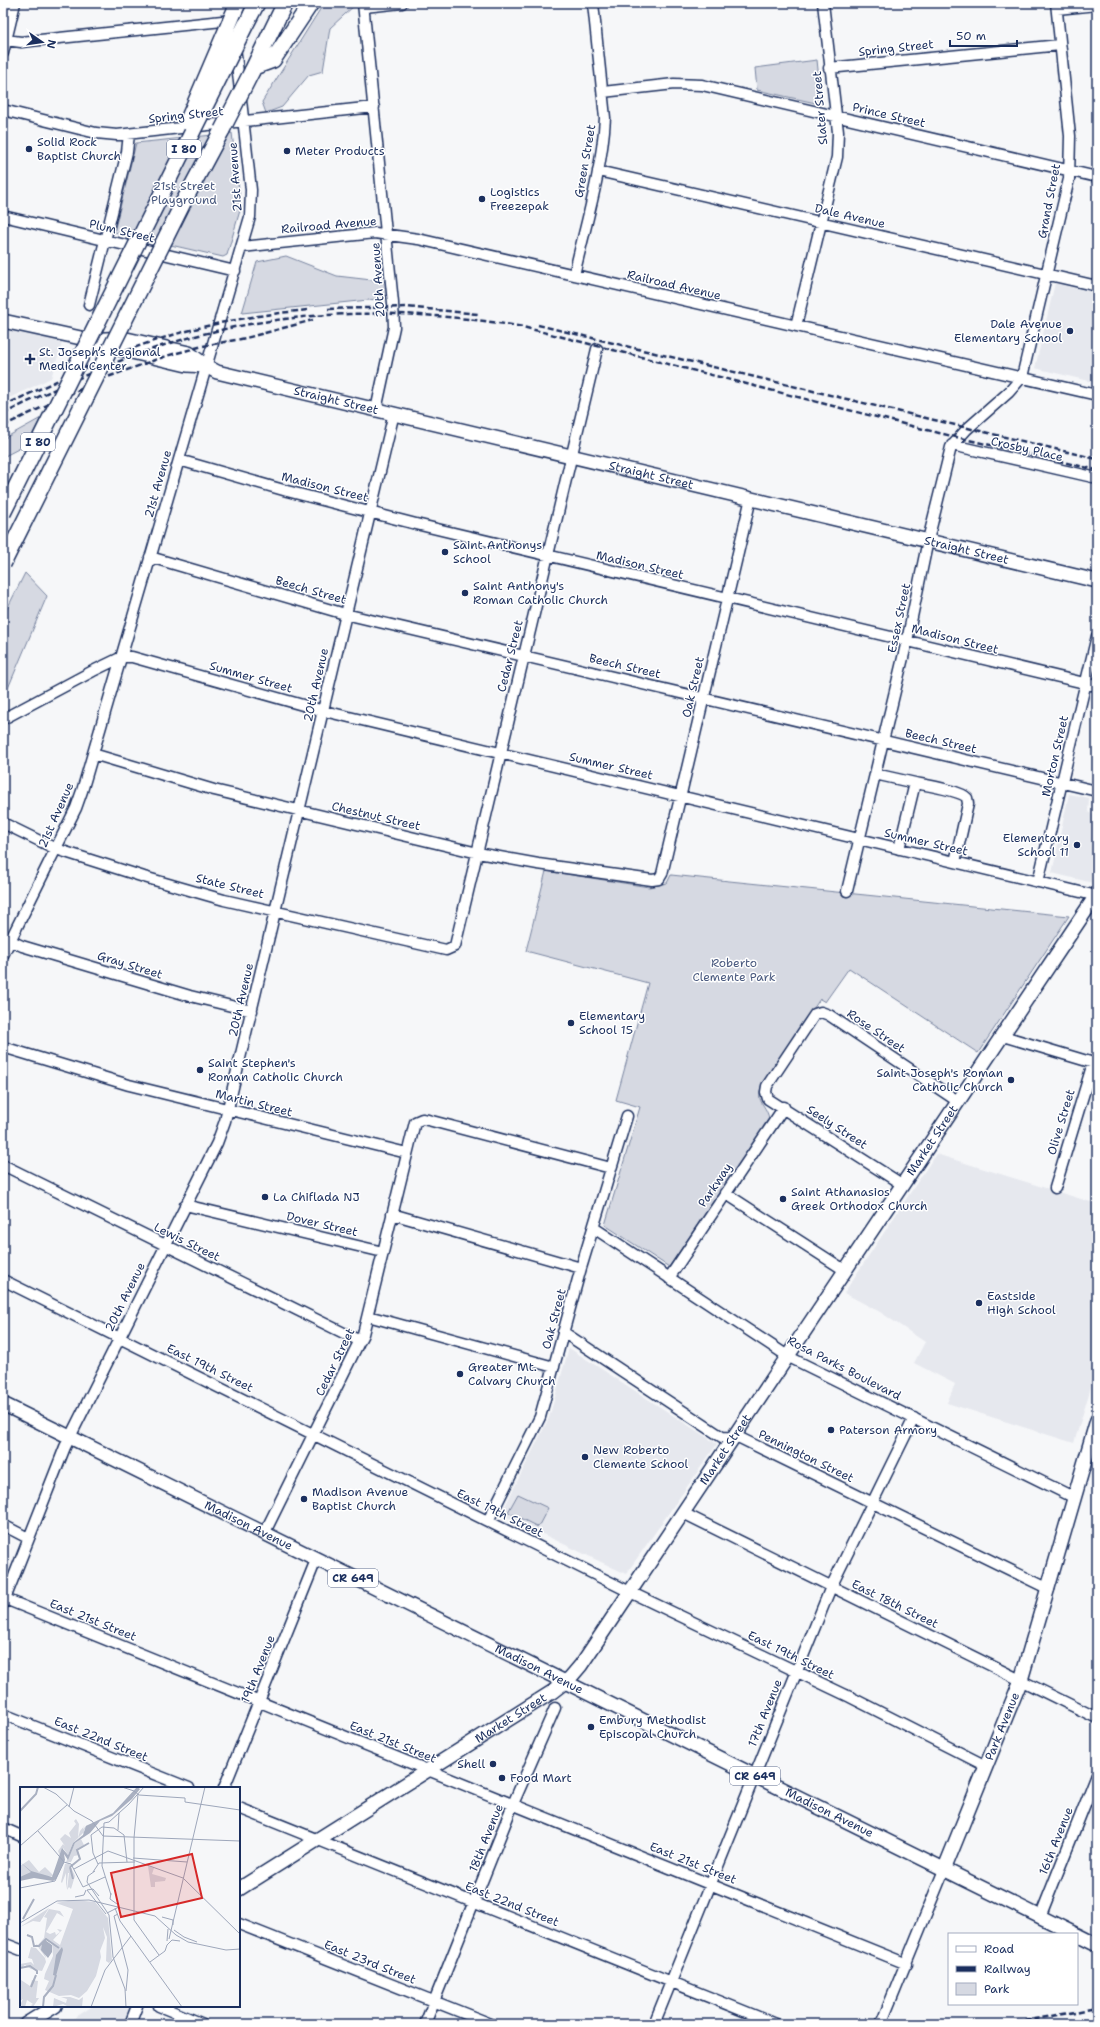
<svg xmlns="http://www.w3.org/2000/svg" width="1100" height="2027" font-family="'Shantell Sans',sans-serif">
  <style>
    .built { fill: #e6e8ee }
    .green { fill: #d6d9e2; stroke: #7884a0 }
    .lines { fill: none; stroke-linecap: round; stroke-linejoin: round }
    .minor-casing { stroke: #1b2f5e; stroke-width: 13 }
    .major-casing { stroke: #1b2f5e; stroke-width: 16 }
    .highway-casing { stroke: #1b2f5e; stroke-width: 18 }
    .minor { stroke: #fff; stroke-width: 10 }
    .major { stroke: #fff; stroke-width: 13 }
    .highway { stroke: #fff; stroke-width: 15 }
    .rail { stroke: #1b2f5e; stroke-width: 2.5; stroke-dasharray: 6 3; stroke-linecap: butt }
    .highway-bridge-casing { stroke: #1b2f5e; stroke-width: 18; stroke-linecap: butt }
    .highway-bridge { stroke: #fff; stroke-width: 15 }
    .poi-dot { fill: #1b2f5e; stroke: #fff; stroke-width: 1.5 }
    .labels { text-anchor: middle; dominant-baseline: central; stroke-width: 3; stroke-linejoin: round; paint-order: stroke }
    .shield { fill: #fff; stroke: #5f6d8e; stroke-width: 1 }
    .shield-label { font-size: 11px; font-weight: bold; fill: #1b2f5e }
    .street-label { font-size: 12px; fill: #1b2f5e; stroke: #fff }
    .poi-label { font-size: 12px; fill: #1b2f5e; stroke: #fff; text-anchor: start }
    .park-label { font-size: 12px; fill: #4a5a7f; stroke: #fff }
    .inset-river { fill: none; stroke: #a9b0c1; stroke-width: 2 }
    .inset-road { fill: none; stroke: #9ea7bb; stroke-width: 1 }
    .view { fill: #d62828; fill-opacity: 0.15; stroke: #d62828; stroke-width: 2 }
    .inset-edge { fill: none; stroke: #1b2f5e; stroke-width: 2 }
  </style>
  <rect width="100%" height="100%" fill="#f6f7f9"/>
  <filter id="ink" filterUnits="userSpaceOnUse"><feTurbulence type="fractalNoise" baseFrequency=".025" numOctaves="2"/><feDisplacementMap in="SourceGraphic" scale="8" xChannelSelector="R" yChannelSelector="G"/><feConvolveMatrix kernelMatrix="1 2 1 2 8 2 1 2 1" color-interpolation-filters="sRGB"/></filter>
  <g filter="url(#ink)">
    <!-- built -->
    <path class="built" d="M 1055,283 L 1097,293 L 1097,383 L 1035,368 Z
      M 3,327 L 63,340 L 51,378 L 3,401 Z
      M 1069,794 L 1089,798 L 1088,812 L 1097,817 L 1097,876 L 1093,883 L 1052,873 Z
      M 936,1154 L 1097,1204 L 1097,1367 L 1074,1443 L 947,1403 L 955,1384 L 914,1363 L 925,1342 L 880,1312 L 844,1293 Z
      M 569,1348 L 717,1444 L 626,1574 L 501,1514 L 549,1418 Z
      M 93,2006 L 135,2006 L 128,2024 L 65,2024 Z"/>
    <!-- green -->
    <path class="green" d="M 324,3 L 356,4 L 330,28 L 323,71 L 309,75 L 282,107 L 266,113 L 262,102 Z
      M 817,60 L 821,98 L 820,104 L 757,90 L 755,68 Z
      M 232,133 L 241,207 L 227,255 L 223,257 L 114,232 L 136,143 Z
      M 286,256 L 337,276 L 389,282 L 388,298 L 242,313 L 257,262 Z
      M 41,418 L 28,444 L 3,457 L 3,439 Z
      M 25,573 L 47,596 L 3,700 L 3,617 Z
      M 546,871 L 649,887 L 667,883 L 671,875 L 1069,916 L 978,1053 L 849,968 L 825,1002 L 820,999 L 762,1084 C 755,1103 765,1102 769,1118 L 669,1267 L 605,1225 L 640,1107 L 616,1100 L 648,983 L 526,951 Z
      M 518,1494 L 548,1508 L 538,1527 L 508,1512 Z"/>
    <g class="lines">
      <!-- minor casing -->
      <g class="minor-casing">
        <path id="minor" d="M 363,3 L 393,303 L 394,327 L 376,410
          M 364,7 L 402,3
          M 1057,9 L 1097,5
          M 6,40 L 21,42 L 232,20
          M 3,53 L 15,3
          M 829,68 L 1060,45
          M 603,92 L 674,84 L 702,85 L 1097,177
          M 3,110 L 96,133 L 117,135 L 374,107
          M 598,171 L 1097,286
          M 3,216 L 235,271
          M 242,247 L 375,233 L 418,239 L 1097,395
          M 574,275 C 586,223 602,171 605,118 L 593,3
          M 89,305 L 127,152 L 129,134
          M 796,326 L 837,157 L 838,132 L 823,3
          M 952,445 L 1097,478
          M 179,460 L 287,491 L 416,524 L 1097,686
          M 150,557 L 345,614 L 1097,791
          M 3,719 L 93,671 L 122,657 L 132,657 L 324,711 L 1097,896
          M 93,754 L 214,790 L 478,853 L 538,864 L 652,880 L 659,879 L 662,874 L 751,498
          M 875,774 L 915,783
          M 3,823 L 56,849 L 144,877 L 224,900 L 446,950 L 455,946 L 597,349
          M 899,849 L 915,783 C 925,785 962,791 967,798 C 967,798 968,803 968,804 L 955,862
          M 1038,882 L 1097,636
          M 847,891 L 907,641 L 928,540 L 951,447 L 967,429 L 1009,392 L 1022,377 L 1069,179 L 1070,136 L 1056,3
          M 3,937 L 22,946 L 190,996 L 252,1011
          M 3,955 L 76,808 L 82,791 L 250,217 L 251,190 L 235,46
          M 1003,1036 L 1097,1064
          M 3,1047 L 129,1085 L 407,1153
          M 3,1165 L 360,1341
          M 903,1185 L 768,1099 L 766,1092 L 767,1086 L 815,1014 L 821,1012 L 829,1015 L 959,1102
          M 1055,1188 L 1093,1063
          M 725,1193 L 846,1271
          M 185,1205 L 383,1252
          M 392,1214 L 581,1268
          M 594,1228 L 789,1357 L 1075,1498
          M 669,1278 L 784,1107
          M 3,1280 L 630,1592 L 850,1697 L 986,1766
          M 368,1316 L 554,1367
          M 563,1332 L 722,1437 L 740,1438 L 1049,1589
          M 683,1513 L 1097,1718
          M 488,1521 L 540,1417 L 581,1268 L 627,1116
          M 3,1525 L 28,1538
          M 264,1534 L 363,1334 L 415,1122 L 422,1119 L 428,1120 L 611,1168
          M 3,1598 L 907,1964
          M 3,1604 L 65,1447 L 217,1143 L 225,1121 L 394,413
          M 3,1714 L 189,1788
          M 224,1788 L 316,1560
          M 239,1808 L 776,2024
          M 3,1828 L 21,1836
          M 1040,1917 L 1097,1774
          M 239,1924 L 491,2024
          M 3,1943 L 21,1950
          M 159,2006 L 203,2024
          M 130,2024 L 137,2006
          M 425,2024 L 513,1804 L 555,1708
          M 654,2024 L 831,1587 L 914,1418
          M 881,2024 L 944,1870"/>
      </g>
      <!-- major casing -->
      <g class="major-casing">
        <g id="major">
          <path d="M 3,321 L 90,340 L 119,349 L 187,365 L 206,366"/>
          <path id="s1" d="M 90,340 L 122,338 L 189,353 L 206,366 L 217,372 L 1097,581"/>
          <path id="s2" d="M 3,1404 L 1075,1934"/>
          <path id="s3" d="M 944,1870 L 1021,1680 L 1097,1420"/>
          <path id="s4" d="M 239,1889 L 552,1692 L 570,1678 L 581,1665 L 1097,894"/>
          <path d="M 1077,1935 L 1097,1945"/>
          <path d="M 26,2024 L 55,2006"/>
        </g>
      </g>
      <!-- highway casing -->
      <g class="highway-casing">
        <path id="highway" d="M 246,24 L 257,3
          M 254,67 L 273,60 L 311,3
          M 252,71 L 285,3
          M 184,201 L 222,130"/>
      </g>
      <!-- minor -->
      <use href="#minor" class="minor"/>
      <!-- major -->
      <use href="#major" class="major"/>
      <!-- highway -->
      <use href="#highway" class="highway"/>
      <!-- rail -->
      <path class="rail" d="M 328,309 L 406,307 L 478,314
        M 538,325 L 1097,459
        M 3,406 C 49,385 94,362 142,345 C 195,326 252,315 308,310
        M 3,414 C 50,391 96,369 144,352 C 267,308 397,305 523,327 L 939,433 L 1097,470
        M 3,426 L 102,379 L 166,356 L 203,346 L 246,338 L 313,320
        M 1007,2024 L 1097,2008"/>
      <!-- highway-bridge casing -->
      <g class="highway-bridge-casing">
        <path id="highway-bridge" d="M 187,122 L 238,3
          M 222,130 L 252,71
          M 3,513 L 246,24
          M 3,564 L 184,201"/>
      </g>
      <!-- highway-bridge -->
      <use href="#highway-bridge" class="highway-bridge"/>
    </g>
  </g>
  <!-- markers -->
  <g class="poi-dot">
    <circle cx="29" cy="149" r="4"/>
    <circle cx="287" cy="151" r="4"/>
    <circle cx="482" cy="199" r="4"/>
    <circle cx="1070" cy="331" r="4"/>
    <path d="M28 353h4v4h4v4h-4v4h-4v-4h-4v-4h4z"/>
    <circle cx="445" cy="552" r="4"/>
    <circle cx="465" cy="593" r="4"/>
    <circle cx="1077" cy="845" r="4"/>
    <circle cx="571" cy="1023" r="4"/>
    <circle cx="200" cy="1070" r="4"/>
    <circle cx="1011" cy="1080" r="4"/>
    <circle cx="265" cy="1197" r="4"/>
    <circle cx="783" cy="1199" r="4"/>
    <circle cx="979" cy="1303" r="4"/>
    <circle cx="460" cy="1374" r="4"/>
    <circle cx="831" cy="1430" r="4"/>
    <circle cx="585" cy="1457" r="4"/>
    <circle cx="304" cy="1499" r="4"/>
    <circle cx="591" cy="1727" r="4"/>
    <circle cx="493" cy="1764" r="4"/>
    <circle cx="502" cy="1778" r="4"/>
  </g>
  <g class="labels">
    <!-- shield labels -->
    <g class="shield">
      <rect x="167" y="140" width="34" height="18" rx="3"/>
      <rect x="21" y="433" width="34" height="18" rx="3"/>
      <rect x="328" y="1569" width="50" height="18" rx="3"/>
      <rect x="730" y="1767" width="50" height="18" rx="3"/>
    </g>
    <g class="shield-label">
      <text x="184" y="149">I 80</text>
      <text x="38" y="442">I 80</text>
      <text x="353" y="1578">CR 649</text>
      <text x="755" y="1776">CR 649</text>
    </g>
    <!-- street labels -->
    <g class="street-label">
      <text transform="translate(896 48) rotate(-6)">Spring Street</text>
      <text transform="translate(820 108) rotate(-95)">Slater Street</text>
      <text transform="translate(186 115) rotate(-6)">Spring Street</text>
      <text transform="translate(889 115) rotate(13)">Prince Street</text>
      <text transform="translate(585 161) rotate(-80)">Green Street</text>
      <text transform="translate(235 177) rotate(-94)">21st Avenue</text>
      <text transform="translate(1049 201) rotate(-79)">Grand Street</text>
      <text transform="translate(850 216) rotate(13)">Dale Avenue</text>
      <text transform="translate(329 225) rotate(-5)">Railroad Avenue</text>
      <text transform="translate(122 231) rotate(13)">Plum Street</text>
      <text transform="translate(378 280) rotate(-94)">20th Avenue</text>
      <text transform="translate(674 285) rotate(13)">Railroad Avenue</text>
      <text stroke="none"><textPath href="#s1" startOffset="257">Straight Street</textPath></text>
      <text transform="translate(1027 449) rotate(13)">Crosby Place</text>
      <text stroke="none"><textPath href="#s1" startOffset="581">Straight Street</textPath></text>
      <text transform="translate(158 484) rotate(-74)">21st Avenue</text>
      <text transform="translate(325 487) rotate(14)">Madison Street</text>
      <text stroke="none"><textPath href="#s1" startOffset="905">Straight Street</textPath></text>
      <text transform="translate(640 565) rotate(13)">Madison Street</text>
      <text transform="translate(311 590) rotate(16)">Beech Street</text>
      <text transform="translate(899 618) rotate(-78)">Essex Street</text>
      <text transform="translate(955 639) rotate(14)">Madison Street</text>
      <text transform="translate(510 656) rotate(-76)">Cedar Street</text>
      <text transform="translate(625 666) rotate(13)">Beech Street</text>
      <text transform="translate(251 677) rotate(16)">Summer Street</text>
      <text transform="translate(316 685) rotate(-77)">20th Avenue</text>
      <text transform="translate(693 687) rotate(-77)">Oak Street</text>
      <text transform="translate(941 741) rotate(13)">Beech Street</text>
      <text transform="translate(1055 756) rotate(-77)">Morton Street</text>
      <text transform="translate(611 766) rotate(13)">Summer Street</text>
      <text transform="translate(56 815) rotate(-66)">21st Avenue</text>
      <text transform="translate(376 816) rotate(13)">Chestnut Street</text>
      <text transform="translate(926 842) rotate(13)">Summer Street</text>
      <text transform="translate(230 886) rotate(14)">State Street</text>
      <text transform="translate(130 965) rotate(17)">Gray Street</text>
      <text transform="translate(241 1000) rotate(-77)">20th Avenue</text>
      <text transform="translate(876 1031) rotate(34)">Rose Street</text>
      <text transform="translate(254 1103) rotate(14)">Martin Street</text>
      <text transform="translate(1061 1122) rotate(-73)">Olive Street</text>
      <text transform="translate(837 1127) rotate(33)">Seely Street</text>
      <text stroke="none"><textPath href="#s4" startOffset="1041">Market Street</textPath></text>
      <text transform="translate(715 1185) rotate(-56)">Parkway</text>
      <text transform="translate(322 1224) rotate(13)">Dover Street</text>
      <text transform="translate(187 1242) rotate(26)">Lewis Street</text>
      <text transform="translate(125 1297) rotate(-64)">20th Avenue</text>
      <text transform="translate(554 1319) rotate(-75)">Oak Street</text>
      <text transform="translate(335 1362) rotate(-64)">Cedar Street</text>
      <text transform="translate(210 1368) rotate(26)">East 19th Street</text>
      <text transform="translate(844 1368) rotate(27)">Rosa Parks Boulevard</text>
      <text stroke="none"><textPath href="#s4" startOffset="669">Market Street</textPath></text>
      <text transform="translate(806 1456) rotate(26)">Pennington Street</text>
      <text transform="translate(500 1513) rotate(26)">East 19th Street</text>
      <text stroke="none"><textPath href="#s2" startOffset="274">Madison Avenue</textPath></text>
      <text transform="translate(895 1604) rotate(26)">East 18th Street</text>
      <text transform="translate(93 1620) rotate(22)">East 21st Street</text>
      <text transform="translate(791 1655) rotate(26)">East 19th Street</text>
      <text transform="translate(258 1669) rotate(-68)">19th Avenue</text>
      <text stroke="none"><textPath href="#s2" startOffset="598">Madison Avenue</textPath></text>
      <text transform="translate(765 1713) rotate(-68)">17th Avenue</text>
      <text stroke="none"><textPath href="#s4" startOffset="321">Market Street</textPath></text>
      <text stroke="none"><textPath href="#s3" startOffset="155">Park Avenue</textPath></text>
      <text transform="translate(101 1739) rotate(22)">East 22nd Street</text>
      <text transform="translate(393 1742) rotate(22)">East 21st Street</text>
      <text stroke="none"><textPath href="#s2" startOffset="922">Madison Avenue</textPath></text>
      <text transform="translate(486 1838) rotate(-68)">18th Avenue</text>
      <text transform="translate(1056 1841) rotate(-68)">16th Avenue</text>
      <text transform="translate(693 1863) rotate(22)">East 21st Street</text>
      <text transform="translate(512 1904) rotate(22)">East 22nd Street</text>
      <text transform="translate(370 1962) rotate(22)">East 23rd Street</text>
    </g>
    <!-- poi labels -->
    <g class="poi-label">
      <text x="37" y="142">Solid Rock<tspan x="37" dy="14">Baptist Church</tspan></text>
      <text x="295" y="151">Meter Products</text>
      <text x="490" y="192">Logistics<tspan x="490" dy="14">Freezepak</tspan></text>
      <text x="1062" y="324" text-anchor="end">Dale Avenue<tspan x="1062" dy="14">Elementary School</tspan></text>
      <text x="39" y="352">St. Joseph’s Regional<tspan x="39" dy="14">Medical Center</tspan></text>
      <text x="453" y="545">Saint Anthonys<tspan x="453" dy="14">School</tspan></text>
      <text x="473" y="586">Saint Anthony's<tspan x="473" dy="14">Roman Catholic Church</tspan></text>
      <text x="1069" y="838" text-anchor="end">Elementary<tspan x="1069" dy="14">School 11</tspan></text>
      <text x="579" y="1016">Elementary<tspan x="579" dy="14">School 15</tspan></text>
      <text x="208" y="1063">Saint Stephen's<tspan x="208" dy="14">Roman Catholic Church</tspan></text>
      <text x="1003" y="1073" text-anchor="end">Saint Joseph's Roman<tspan x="1003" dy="14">Catholic Church</tspan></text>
      <text x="791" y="1192">Saint Athanasios<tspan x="791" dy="14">Greek Orthodox Church</tspan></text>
      <text x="273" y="1197">La Chiflada NJ</text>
      <text x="987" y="1296">Eastside<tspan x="987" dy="14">High School</tspan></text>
      <text x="468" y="1367">Greater Mt.<tspan x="468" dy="14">Calvary Church</tspan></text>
      <text x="839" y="1430">Paterson Armory</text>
      <text x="593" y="1450">New Roberto<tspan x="593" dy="14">Clemente School</tspan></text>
      <text x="312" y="1492">Madison Avenue<tspan x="312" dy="14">Baptist Church</tspan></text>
      <text x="599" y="1720">Embury Methodist<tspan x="599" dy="14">Episcopal Church</tspan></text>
      <text x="485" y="1764" text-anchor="end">Shell</text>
      <text x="510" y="1778">Food Mart</text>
    </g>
    <!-- park labels -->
    <g class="park-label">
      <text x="184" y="186">21st Street<tspan x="184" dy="14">Playground</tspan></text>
      <text x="734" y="963">Roberto<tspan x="734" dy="14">Clemente Park</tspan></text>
    </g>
  </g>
  <!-- overview -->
  <g transform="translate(20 1787)">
    <rect width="220" height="220" fill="#f6f7f9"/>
    <path d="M 56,32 L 59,37 L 58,51 L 60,44 L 65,38 L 63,41 L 63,45 L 63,42 L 67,38 L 72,37 L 64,43 L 65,47 L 63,46 L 53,56 L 48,68 L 43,61 L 40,69 L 38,64 L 43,57 L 45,59 L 40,52 L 45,47 L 51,51 L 49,46 L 56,37 L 54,34 ZM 61,52 L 64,58 L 57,63 L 59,68 L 54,69 L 51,75 L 46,75 L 55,56 ZM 9,73 L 19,85 L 25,80 L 34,89 L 25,90 L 18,86 L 0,90 L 0,79 ZM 49,76 L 55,89 L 51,102 L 49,100 L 47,103 L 49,86 L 48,86 L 47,96 L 46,102 L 46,86 L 42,96 L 41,95 L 45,77 ZM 128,79 L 134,81 L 132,87 L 146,91 L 145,94 L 135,95 L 135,100 L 131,100 ZM 54,113 L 75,115 L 88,131 L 92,173 L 89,176 L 86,174 L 87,150 L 83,140 L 85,151 L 80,164 L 81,170 L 76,189 L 67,204 L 59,211 L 51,208 L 39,209 L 25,203 L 29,194 L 24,192 L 25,187 L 33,169 L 32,156 L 26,153 L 23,157 L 26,171 L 16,157 L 18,158 L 24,151 L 27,131 L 24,130 L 29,122 L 40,124 L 44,130 L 37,126 L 26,145 L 30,147 L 35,145 L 36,148 L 40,145 L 37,142 L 42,143 L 33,153 L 40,158 L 53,122 L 36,116 ZM 29,121 L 20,135 L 13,134 L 0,140 ZM 11,160 L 16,161 L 25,171 L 26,175 L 22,184 L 11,182 L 5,178 L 0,182 L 0,177 L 11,175 L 14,178 L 12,172 L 8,171 ZM 1,193 L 10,199 L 12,193 L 18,194 L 16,211 L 19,211 L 13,220 L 11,218 L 13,217 L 7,213 L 5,220 L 0,218 L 3,212 L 0,214 ZM 41,210 L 50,210 L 59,213 L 63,210 L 62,220 L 49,220 L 43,217 L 33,220 L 34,211 L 46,216 L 47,212 Z" fill="#d6d9e2"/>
    <path d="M 117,0 L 120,2 L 112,12 L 92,29 L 80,34 L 70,46 L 55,56 L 48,73 L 44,67 L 45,73 L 36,92 L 33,94 L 14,91 L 0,94 L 0,90 L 11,85 L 0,75 L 11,84 L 32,90 L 42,61 L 48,68 L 53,56 L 63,48 L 66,39 L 93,26 ZM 25,153 L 32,158 L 32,165 L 28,171 L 21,163 L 22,157 ZM 42,160 L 43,163 L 36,189 L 33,188 L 36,168 Z" fill="#a9b0c1"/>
    <path class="inset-river" d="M 0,24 L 16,7 L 18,0M 50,80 L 60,72 L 57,63 L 69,56M 50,80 L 53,92M 3,132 L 14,112M 7,148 L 12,150 L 14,159 L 19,159 L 26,152 L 39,161M 0,181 L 10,179 L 17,184 L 17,187M 11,200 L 16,188M 23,220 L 24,210 L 33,199 L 36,188"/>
    <path class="inset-road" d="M 23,0 L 36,7 L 54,24 L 72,34 L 83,49M 102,0 L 114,4 L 119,8 L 165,11 L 165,15 L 220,23M 118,7 L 114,51 L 114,133 L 139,168M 49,20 L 54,0M 98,43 L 99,26M 18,44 L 44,75M 83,49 L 220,54M 0,59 L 47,18M 113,71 L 167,75M 44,75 L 51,77 L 63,100 L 85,90M 78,77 L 73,66 L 71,48 L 82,40 L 94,41 L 104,48 L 107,75M 54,82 L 88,64 L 163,91 L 220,147M 75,84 L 68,89 L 67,95 L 89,128 L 93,170 L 105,202 L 106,220M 73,85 L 79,76 L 115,75M 0,101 L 35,94 L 44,75M 91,106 L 90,112 L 97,117M 91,108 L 82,79 L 84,36 L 89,35 L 109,17 L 124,0M 79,109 L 73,102 L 67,103 L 86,127M 55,110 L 64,108 L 66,103M 95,121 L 100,134 L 162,220M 87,126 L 99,120M 98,127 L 94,129 L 108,183 L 106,204M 142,130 L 153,133 L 153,138M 0,136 L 37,114 L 69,113 L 135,129 L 156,148 L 168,155 L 206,163 L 220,162M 154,143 L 164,150 L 177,155M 149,152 L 185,0M 147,154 L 148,142M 147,158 L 152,153 L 160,154M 130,175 L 145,164 L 147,158M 71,220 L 85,183 L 111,149"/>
    <path class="view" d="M 172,67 L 182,111 L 101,130 L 91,86 Z"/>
    <rect width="220" height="220" class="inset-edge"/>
  </g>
  <!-- margin -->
  <rect width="1100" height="2027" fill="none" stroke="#fff" stroke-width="16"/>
  <rect x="8" y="8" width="1084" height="2011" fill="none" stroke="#1b2f5e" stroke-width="1.5" filter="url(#ink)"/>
  <!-- legend -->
  <rect x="948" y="1933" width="130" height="72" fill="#ffffff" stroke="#a4acbf"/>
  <rect x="956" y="1946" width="20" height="6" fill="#ffffff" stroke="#a4acbf"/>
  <text x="984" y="1953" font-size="12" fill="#1b2f5e">Road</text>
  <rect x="956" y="1966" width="20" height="6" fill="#1b2f5e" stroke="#a4acbf"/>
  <text x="984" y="1973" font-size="12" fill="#1b2f5e">Railway</text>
  <rect x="956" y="1983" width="20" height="12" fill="#d6d9e2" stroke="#a4acbf"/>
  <text x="984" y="1993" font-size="12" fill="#1b2f5e">Park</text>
  <!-- north arrow -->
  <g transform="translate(42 42) rotate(103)" stroke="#ffffff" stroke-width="3" paint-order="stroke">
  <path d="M0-3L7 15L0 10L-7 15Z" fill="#1b2f5e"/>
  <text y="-6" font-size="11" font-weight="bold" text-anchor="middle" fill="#1b2f5e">N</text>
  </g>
  <!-- scale -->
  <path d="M950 40v6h67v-6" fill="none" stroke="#1b2f5e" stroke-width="2"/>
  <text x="956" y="40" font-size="12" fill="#1b2f5e" stroke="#ffffff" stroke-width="3" paint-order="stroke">50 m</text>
</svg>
